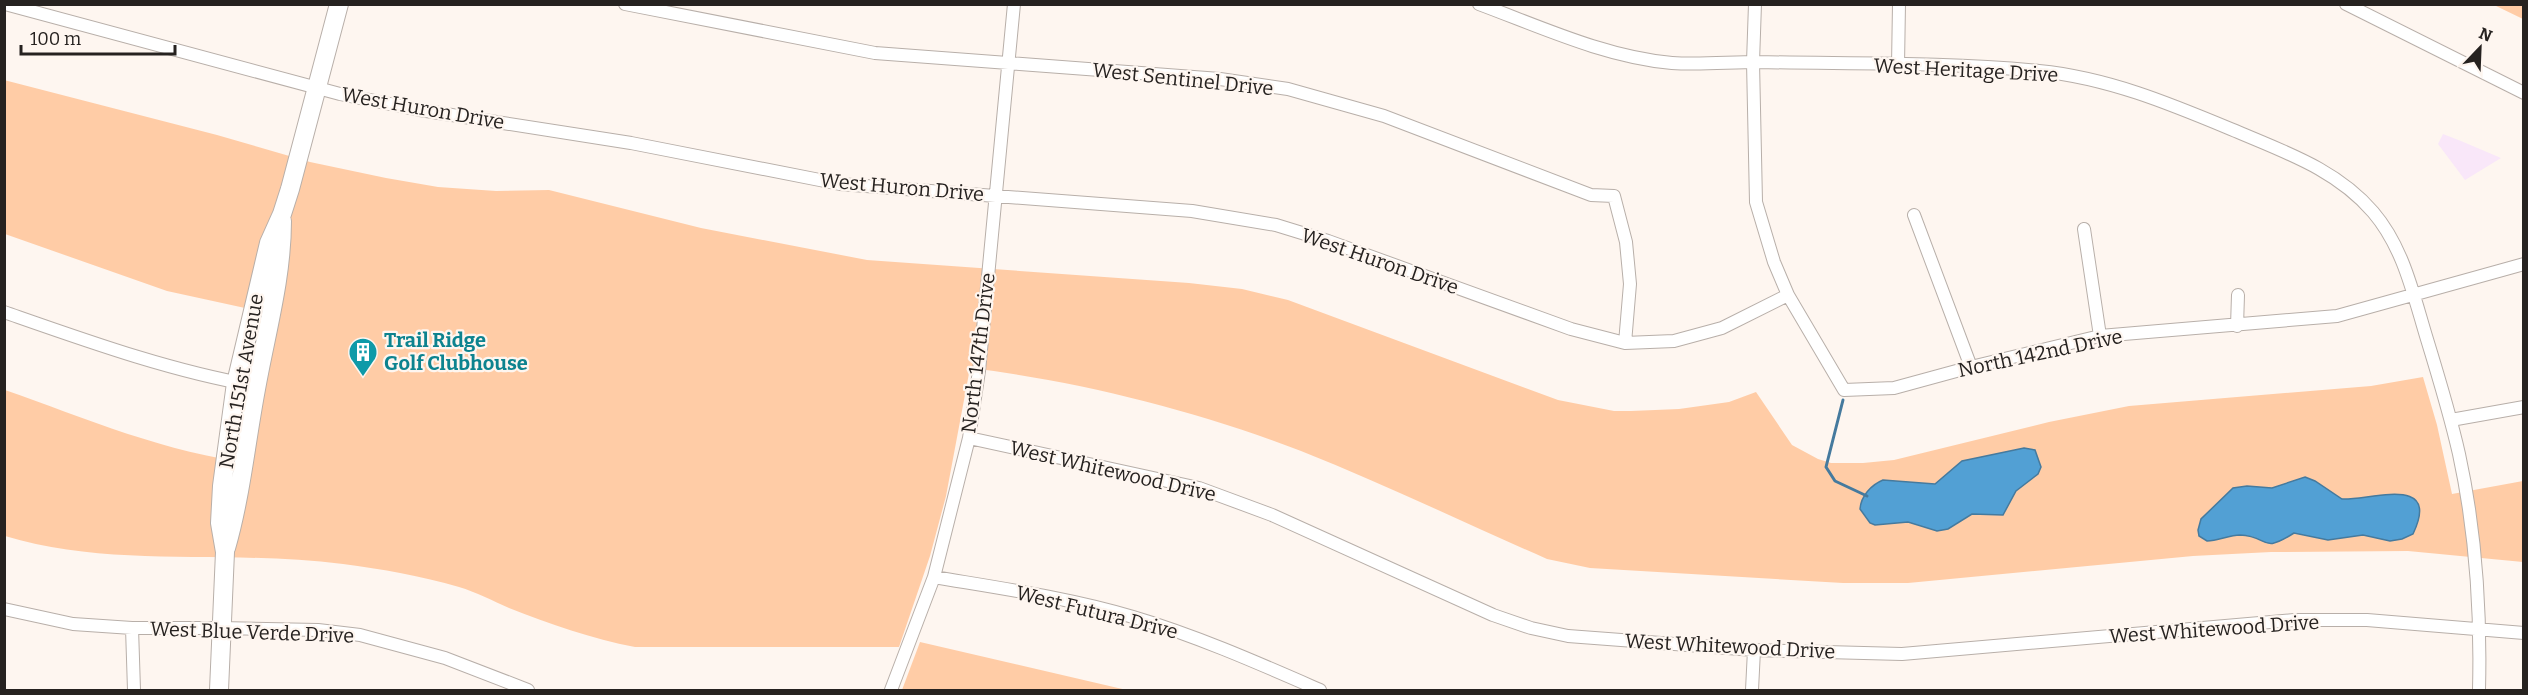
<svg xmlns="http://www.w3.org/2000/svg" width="2528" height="695" font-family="Bitter,serif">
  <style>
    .industrial { fill: #f9e7f9 }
    .green { fill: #ffcca6 }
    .water { fill: #52a0d4; stroke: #457a9e; stroke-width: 1.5 }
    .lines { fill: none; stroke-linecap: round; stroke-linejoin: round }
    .stream { stroke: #457a9e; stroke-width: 3 }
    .street-casing { stroke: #b8afa9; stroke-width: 14 }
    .secondary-casing { stroke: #b8afa9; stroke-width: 20 }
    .street { stroke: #fff; stroke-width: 12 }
    .secondary { stroke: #fff; stroke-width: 18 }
    .labels { text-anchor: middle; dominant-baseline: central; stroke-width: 4.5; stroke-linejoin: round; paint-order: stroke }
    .street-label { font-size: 20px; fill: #262220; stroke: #fef6f0 }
    .culture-label { font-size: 20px; font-weight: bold; fill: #0d838f; stroke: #fef6f0; text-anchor: start }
  </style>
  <rect width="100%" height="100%" fill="#fef6f0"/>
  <!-- industrial -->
  <path class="industrial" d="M 2443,134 L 2461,141 L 2501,158 L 2465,180 L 2438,144 Z"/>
  <!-- green -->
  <path class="green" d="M 2494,5 L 2523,5 L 2523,19 Z
    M 4,80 L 217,135 L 310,162 L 386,178 L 438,187 L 496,191 L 549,190 L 701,228 L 867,260 L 1189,283 L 1242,289 L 1288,300 L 1558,400 L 1614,411 L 1631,411 L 1679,409 L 1729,402 L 1756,392 L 1792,445 L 1818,459 L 1831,463 L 1863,463 L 1894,460 L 2049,422 L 2129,406 L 2371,386 L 2423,377 L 2437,425 L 2452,494 L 2523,481 L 2523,562 L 2408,551 L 2271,552 L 2193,556 L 1908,583 L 1843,583 L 1590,568 L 1547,559 C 1465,523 1384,484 1301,451 C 1198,411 1079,381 970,368 L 946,496 L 930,556 L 899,647 L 635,647 C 592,639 550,624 509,608 C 493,601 476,592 459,587 C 421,576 382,569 343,564 C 230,549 115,569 5,536 L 5,390 C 85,418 168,454 253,463 L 264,392 L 281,313 L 245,308 L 167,291 L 5,234 Z
    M 920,642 L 1118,688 L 1127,690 L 902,690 Z"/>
  <!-- water -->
  <path class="water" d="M 2024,448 L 2035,450 L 2041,467 L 2038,474 L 2016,491 L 2003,515 L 1972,514 L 1948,529 L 1937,531 L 1908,522 L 1875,525 L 1870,523 L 1860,509 C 1861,496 1871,485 1883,480 L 1935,484 L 1962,461 Z
    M 2305,477 L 2315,481 L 2342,499 C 2368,501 2442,473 2413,534 L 2402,539 L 2390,541 L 2363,535 L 2328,540 L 2294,533 C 2260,555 2270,536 2240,535 C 2229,535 2218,541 2207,541 L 2199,536 L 2198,530 L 2201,519 L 2233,488 L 2247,486 L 2272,488 Z"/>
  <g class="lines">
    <!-- stream -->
    <path class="stream" d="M 1843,400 L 1826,467 L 1835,481 L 1867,496"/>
    <!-- street casing -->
    <g class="street-casing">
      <path id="street" d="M 5,4 L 340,94 L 420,110 L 631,143 L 840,184 L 1192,211 L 1276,225 L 1328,241 L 1571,329 L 1625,343 L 1674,341 L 1722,328 L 1788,295
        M 625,4 L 875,53 L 1220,79 L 1288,89 L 1384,116 L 1591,195 L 1614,196 L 1626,242 L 1630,284 L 1625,343
        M 1479,4 C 1541,27 1605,57 1672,63 C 1700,65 1730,62 1758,62 C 1851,64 1946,62 2039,71 C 2110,78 2173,105 2238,132 C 2287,153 2337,170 2373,212 C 2403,247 2413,293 2426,336 C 2438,375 2450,414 2459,454 C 2476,532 2481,611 2479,690
        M 1755,4 L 1753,62 L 1756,202 L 1774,262 L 1788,295 L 1844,390 L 1894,388 L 1971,367 L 2100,336 L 2337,316 L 2524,264
        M 2346,4 L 2524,93
        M 1898,65 L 1899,4
        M 1914,215 L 1971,367
        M 2084,229 L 2100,336
        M 4,312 C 87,341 170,371 256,386
        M 2237,326 L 2238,295
        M 2451,420 L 2524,407
        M 969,438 L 1199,488 L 1272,515 L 1493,615 L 1531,628 L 1568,636 L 1754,650 L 1902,654 L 2294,620 L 2367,620 L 2524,633
        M 934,577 C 999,588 1070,598 1133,617 C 1197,636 1258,663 1320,690
        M 4,609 L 73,624 L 132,628 L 221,628 L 318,630 L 360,635 L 445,658 L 528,690
        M 132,628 L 134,690
        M 891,690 L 934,577 L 969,438 L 979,371 L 1014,4
        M 1752,690 L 1754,650"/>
    </g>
    <!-- secondary casing -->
    <g class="secondary-casing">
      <path id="secondary" d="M 226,548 C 241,496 246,442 256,389 C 266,333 282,278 282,221
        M 219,690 L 225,552 L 220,523 L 222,486 L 236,383 L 269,243 L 282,214 L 290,189 L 339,4"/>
    </g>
    <!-- street -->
    <use href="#street" class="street"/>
    <!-- secondary -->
    <use href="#secondary" class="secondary"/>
  </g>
  <!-- icons -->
  <defs>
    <g id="building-pin" transform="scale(1.5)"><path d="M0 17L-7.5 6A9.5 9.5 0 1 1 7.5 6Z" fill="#0f9aa8" stroke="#fef6f0"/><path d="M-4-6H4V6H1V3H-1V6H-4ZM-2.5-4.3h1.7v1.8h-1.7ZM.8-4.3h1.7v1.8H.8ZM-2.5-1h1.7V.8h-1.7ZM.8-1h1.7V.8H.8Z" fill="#fff"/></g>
  </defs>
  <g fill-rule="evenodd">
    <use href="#building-pin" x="363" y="352"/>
  </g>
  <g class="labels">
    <!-- street labels -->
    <g class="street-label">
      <text transform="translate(1966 70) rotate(3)">West Heritage Drive</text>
      <text transform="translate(1183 79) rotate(6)">West Sentinel Drive</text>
      <text transform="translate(423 108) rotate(10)">West Huron Drive</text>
      <text transform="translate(902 187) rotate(5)">West Huron Drive</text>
      <text transform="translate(1380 261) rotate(19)">West Huron Drive</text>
      <text transform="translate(978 353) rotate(-83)">North 147th Drive</text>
      <text transform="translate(2040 353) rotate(-12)">North 142nd Drive</text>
      <text transform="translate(241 381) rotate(-80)">North 151st Avenue</text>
      <text transform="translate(1113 471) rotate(13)">West Whitewood Drive</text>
      <text transform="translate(1097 612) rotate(14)">West Futura Drive</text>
      <text transform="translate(2214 629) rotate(-4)">West Whitewood Drive</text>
      <text transform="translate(252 632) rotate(2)">West Blue Verde Drive</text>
      <text transform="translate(1730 646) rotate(3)">West Whitewood Drive</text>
    </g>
    <!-- culture labels -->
    <g class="culture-label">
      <text x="384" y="340">Trail Ridge<tspan x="384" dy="23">Golf Clubhouse</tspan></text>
    </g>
  </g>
  <!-- border -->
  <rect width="2528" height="695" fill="none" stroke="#262220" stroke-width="12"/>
  <!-- north arrow -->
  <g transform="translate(2480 48) rotate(23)" stroke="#fef6f0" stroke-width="4.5" paint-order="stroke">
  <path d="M0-4.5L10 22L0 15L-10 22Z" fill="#262220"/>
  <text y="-9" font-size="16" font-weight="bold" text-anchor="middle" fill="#262220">N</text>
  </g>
  <!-- scale -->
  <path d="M21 45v9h154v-9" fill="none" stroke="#262220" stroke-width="3"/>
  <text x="30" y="45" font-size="18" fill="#262220" stroke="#fef6f0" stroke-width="4.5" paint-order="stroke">100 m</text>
</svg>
